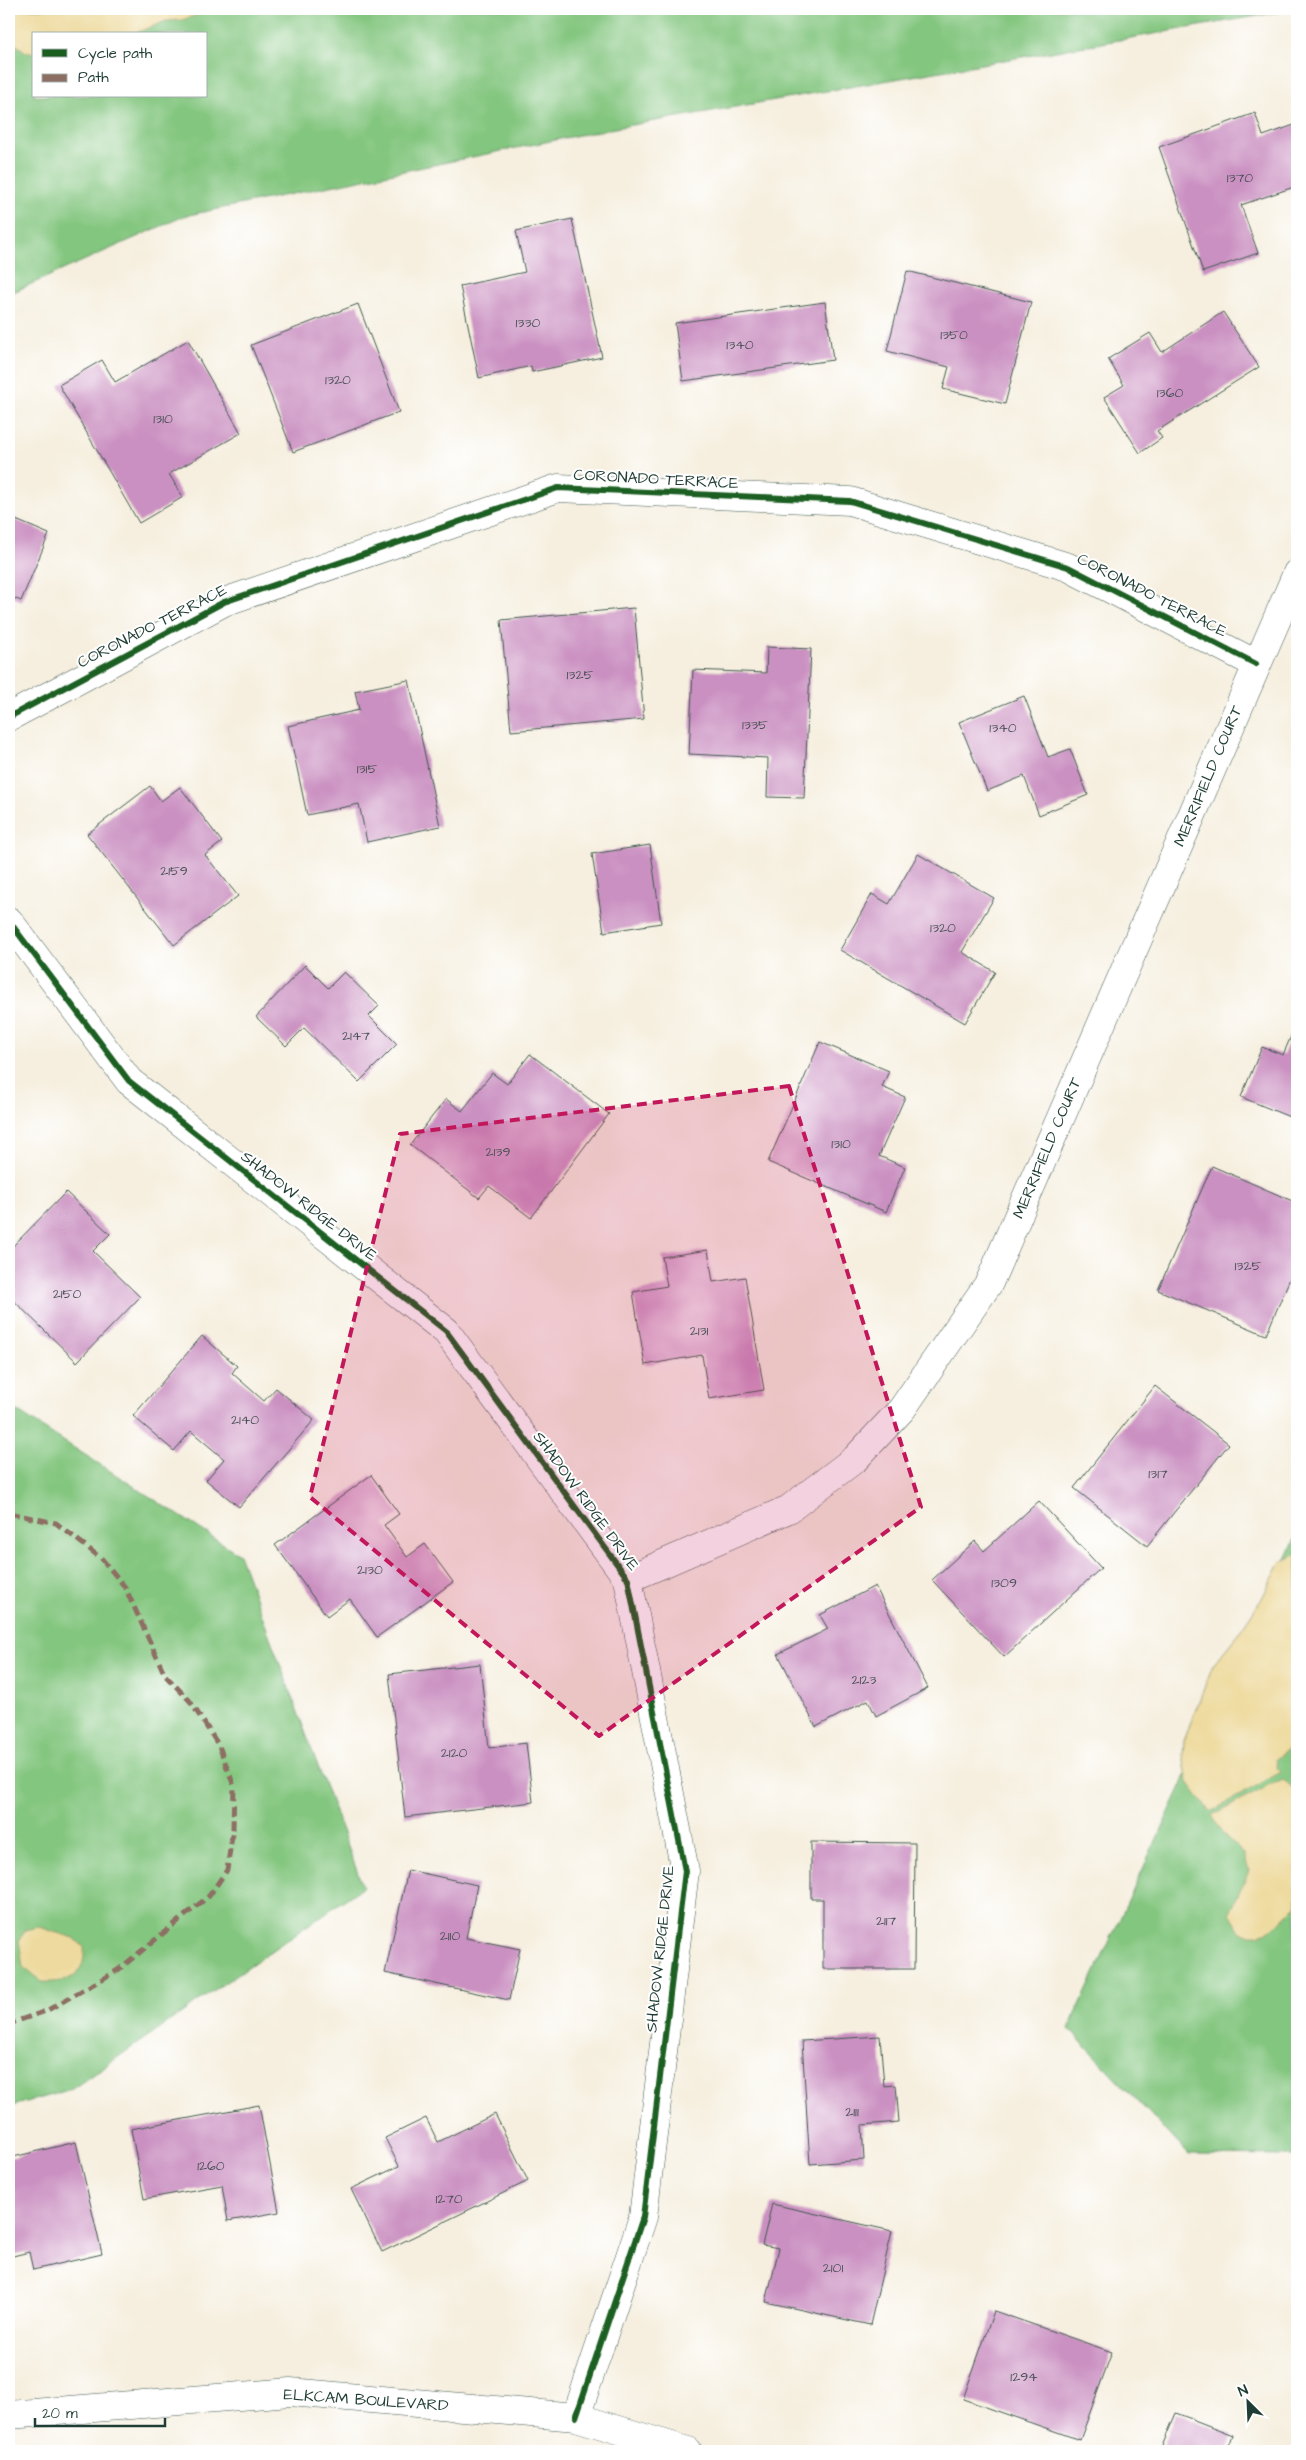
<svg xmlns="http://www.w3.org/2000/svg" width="1306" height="2460" font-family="'Architects Daughter',sans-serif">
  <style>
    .green { fill: #83c67f; stroke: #51825a; fill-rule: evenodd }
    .sand { fill: #eeda9e; stroke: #868c69 }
    .building { fill: #ca90c1 }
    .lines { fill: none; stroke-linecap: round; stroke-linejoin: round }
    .minor-casing { stroke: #3f584e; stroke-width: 29 }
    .minor { stroke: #fff; stroke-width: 28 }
    .quiet { stroke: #8d6e63; stroke-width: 5; stroke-dasharray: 10 5; stroke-linecap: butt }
    .cycleway-casing { stroke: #fff; stroke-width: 9 }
    .cycleway { stroke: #1b5e20; stroke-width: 6 }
    .marked { fill: #c2185b; fill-opacity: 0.2; stroke: #c2185b; stroke-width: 4; stroke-dasharray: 10 6; stroke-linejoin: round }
    .labels { text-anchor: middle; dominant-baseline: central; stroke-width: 4; stroke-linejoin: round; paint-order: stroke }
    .number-label { font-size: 14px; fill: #4a5257 }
    .street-label { font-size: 16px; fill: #1f3d34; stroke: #fff }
  </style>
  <rect width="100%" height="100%" fill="#fff"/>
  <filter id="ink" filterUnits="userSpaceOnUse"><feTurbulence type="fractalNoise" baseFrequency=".02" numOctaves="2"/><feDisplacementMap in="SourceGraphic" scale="10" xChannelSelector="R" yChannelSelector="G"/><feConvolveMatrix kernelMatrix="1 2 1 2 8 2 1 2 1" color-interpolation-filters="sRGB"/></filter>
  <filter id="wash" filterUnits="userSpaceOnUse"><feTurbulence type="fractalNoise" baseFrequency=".0096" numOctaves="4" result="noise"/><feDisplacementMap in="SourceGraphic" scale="20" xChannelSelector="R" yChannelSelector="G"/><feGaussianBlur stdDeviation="1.12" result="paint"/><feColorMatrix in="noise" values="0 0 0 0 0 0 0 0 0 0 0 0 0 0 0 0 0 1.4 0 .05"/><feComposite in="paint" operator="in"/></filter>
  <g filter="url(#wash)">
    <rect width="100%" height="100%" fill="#f6efdf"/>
    <!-- green -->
    <path class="green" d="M 9,9 L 1297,9 L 609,129 L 184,216 L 9,294 ZM 34,34 L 206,34 L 206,96 L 34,96 Z
      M 9,1406 L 239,1554 L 363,1887 L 72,2089 L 9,2107 Z
      M 1297,1535 L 1297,2156 L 1189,2155 L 1069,2029 Z"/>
    <!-- sand -->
    <path class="sand" d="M 9,9 L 215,9 L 182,20 L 166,21 L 133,34 L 34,34 L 34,54 L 26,52 L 11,41 Z
      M 1297,1554 L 1297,1743 L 1275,1759 L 1277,1768 L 1281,1772 L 1210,1812 L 1188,1782 L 1183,1756 L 1184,1740 L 1213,1665 L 1238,1634 L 1261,1600 L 1281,1562 Z
      M 1283,1779 L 1297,1792 L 1297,1905 C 1278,1923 1270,1940 1240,1932 L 1229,1914 L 1249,1871 L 1244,1854 L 1221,1832 L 1212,1815 Z
      M 39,1927 L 74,1938 L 84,1947 C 86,1976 69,1983 42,1982 L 23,1967 L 19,1940 L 26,1930 Z"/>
    <g id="blocks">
      <!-- building -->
      <path class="building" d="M 1255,113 L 1263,136 L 1297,124 L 1297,186 L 1241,205 L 1258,253 L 1203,272 L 1159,147 Z
        M 572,219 L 602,357 L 532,372 L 531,366 L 479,378 L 460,286 L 525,272 L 516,231 Z
        M 907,271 L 1031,302 L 1005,404 L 943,389 L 949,367 L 887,351 Z
        M 825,302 L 833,360 L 683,381 L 675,323 Z
        M 358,304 L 399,412 L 293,452 L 251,345 Z
        M 1223,312 L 1259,367 L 1157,431 L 1162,438 L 1140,453 L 1104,397 L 1124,385 L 1108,359 L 1150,333 L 1162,352 Z
        M 188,340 L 241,433 L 169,474 L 183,497 L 139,523 L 59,385 L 102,360 L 115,382 Z
        M 9,517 L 49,534 L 21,601 L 9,596 Z
        M 634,608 L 644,719 L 511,731 L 501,620 Z
        M 767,647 L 811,649 L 804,798 L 767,797 L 768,758 L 689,754 L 693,670 L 766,673 Z
        M 409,680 L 440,826 L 367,842 L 359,804 L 307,815 L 288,726 L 359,710 L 355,691 Z
        M 1024,696 L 1048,757 L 1070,749 L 1088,795 L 1039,815 L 1024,776 L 987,791 L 959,722 Z
        M 150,786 L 161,801 L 180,787 L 222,842 L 205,855 L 238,896 L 174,945 L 87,834 Z
        M 650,845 L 661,923 L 604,932 L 592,854 Z
        M 918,854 L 994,898 L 962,952 L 995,972 L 965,1023 L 840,950 L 872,894 L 889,904 Z
        M 305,965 L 328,988 L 344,972 L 379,1006 L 369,1016 L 397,1044 L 359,1082 L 304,1028 L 286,1046 L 256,1017 Z
        M 1297,1022 L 1297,1120 L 1241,1097 L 1262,1047 L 1283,1055 Z
        M 820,1042 L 889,1071 L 882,1087 L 905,1097 L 879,1156 L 905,1167 L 886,1212 L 768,1162 Z
        M 530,1054 L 609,1114 L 531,1218 L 489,1186 L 479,1198 L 410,1145 L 446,1099 L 462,1111 L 492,1073 L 507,1084 Z
        M 1212,1166 L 1297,1203 L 1297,1262 L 1266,1335 L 1158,1290 Z
        M 66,1192 L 110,1234 L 93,1251 L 140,1297 L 77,1362 L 9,1296 L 9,1250 Z
        M 708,1250 L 713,1282 L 745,1277 L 764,1390 L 709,1399 L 702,1355 L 645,1365 L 633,1292 L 667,1286 L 662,1257 Z
        M 202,1336 L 237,1366 L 232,1373 L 264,1401 L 276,1388 L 314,1420 L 239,1507 L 206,1480 L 224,1459 L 191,1431 L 174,1451 L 133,1416 Z
        M 1155,1386 L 1229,1444 L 1147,1546 L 1074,1488 Z
        M 371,1475 L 399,1514 L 384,1525 L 407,1557 L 425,1544 L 453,1582 L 377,1637 L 350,1599 L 327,1616 L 275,1545 Z
        M 1039,1501 L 1101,1568 L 1004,1657 L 932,1580 L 975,1541 L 984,1551 Z
        M 875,1586 L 928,1688 L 876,1716 L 868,1700 L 816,1727 L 778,1654 L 828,1629 L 820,1615 Z
        M 480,1664 L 489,1748 L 526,1743 L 533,1802 L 405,1817 L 389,1674 Z
        M 811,1842 L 915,1843 L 914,1969 L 823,1969 L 823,1899 L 811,1899 Z
        M 408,1870 L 477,1885 L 466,1938 L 520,1949 L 509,2000 L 385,1973 Z
        M 880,2036 L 884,2086 L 896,2085 L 899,2122 L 862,2125 L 864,2160 L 810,2164 L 802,2041 Z
        M 259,2105 L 279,2212 L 228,2221 L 222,2185 L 144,2199 L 131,2129 Z
        M 495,2114 L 528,2181 L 382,2252 L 351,2189 L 399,2166 L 385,2138 L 426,2118 L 438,2142 Z
        M 76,2142 L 102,2254 L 33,2270 L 29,2252 L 9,2257 L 9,2158 Z
        M 772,2204 L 892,2231 L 870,2325 L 766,2302 L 779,2248 L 762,2245 Z
        M 994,2311 L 1112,2352 L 1080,2440 L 963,2399 Z
        M 1176,2413 L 1233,2435 L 1227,2451 L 1160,2451 Z"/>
    </g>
  </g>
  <g filter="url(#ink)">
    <use href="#blocks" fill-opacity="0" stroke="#3f584e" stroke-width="1"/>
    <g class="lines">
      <!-- minor casing -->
      <g class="minor-casing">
        <path id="minor" d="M 9,717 L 224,602 L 558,488 L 850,501 L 1068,567 L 1256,664
          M 9,921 L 129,1081 L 446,1331 L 628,1579 L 685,1871 L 643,2217 L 576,2417
          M 628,1579 L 789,1509 L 855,1459 L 902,1409 L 989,1283 L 1297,573
          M 9,2415 L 290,2392 L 576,2417 L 688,2451"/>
      </g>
      <!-- minor -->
      <use href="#minor" class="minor"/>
      <!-- quiet -->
      <path class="quiet" d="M 9,1513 L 56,1523 L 102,1559 L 125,1587 L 165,1675 L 190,1701 L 219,1746 L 234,1786 L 233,1829 L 227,1870 L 209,1896 L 118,1970 L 46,2011 L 9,2024"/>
      <!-- cycleway casing -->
      <g class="cycleway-casing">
        <path id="cycleway" d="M 9,717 L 224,602 L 558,488 L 850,501 L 1068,567 L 1256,664
          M 9,921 L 129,1081 L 446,1331 L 628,1579 L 685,1871 L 643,2217 L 576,2417"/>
      </g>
      <!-- cycleway -->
      <use href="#cycleway" class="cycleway"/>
    </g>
  </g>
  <!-- marked area -->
  <path class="marked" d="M 789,1086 L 921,1507 L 599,1736 L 310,1497 L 400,1134 Z"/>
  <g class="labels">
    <!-- number labels -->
    <g class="number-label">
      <text x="1240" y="178">1370</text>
      <text x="528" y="323">1330</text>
      <text x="954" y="335">1350</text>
      <text x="740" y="345">1340</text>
      <text x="338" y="380">1320</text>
      <text x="1170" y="393">1360</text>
      <text x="163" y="419">1310</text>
      <text x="580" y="675">1325</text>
      <text x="755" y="725">1335</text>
      <text x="1003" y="728">1340</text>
      <text x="367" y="769">1315</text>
      <text x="174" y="871">2159</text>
      <text x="943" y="928">1320</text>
      <text x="356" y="1036">2147</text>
      <text x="841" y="1144">1310</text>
      <text x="498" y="1152">2139</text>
      <text x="1248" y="1266">1325</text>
      <text x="67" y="1294">2150</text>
      <text x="699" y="1331">2131</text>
      <text x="245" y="1420">2140</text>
      <text x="1158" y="1474">1317</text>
      <text x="370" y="1570">2130</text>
      <text x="1004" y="1583">1309</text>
      <text x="864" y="1680">2123</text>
      <text x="454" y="1753">2120</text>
      <text x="886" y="1921">2117</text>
      <text x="450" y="1936">2110</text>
      <text x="852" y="2112">2111</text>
      <text x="211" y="2166">1260</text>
      <text x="449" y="2199">1270</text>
      <text x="833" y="2268">2101</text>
      <text x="1024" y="2377">1294</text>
    </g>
    <!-- street labels -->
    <g class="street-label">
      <text transform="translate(656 479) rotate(3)">CORONADO TERRACE</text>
      <text transform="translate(1152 595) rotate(27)">CORONADO TERRACE</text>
      <text transform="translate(152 626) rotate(-27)">CORONADO TERRACE</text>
      <text transform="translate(1208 776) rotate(-67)">MERRIFIELD COURT</text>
      <text transform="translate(1047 1148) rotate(-67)">MERRIFIELD COURT</text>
      <text transform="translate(309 1206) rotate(38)">SHADOW RIDGE DRIVE</text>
      <text transform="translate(586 1501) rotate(54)">SHADOW RIDGE DRIVE</text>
      <text transform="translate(660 1949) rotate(-84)">SHADOW RIDGE DRIVE</text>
      <text transform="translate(366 2400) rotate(4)">ELKCAM BOULEVARD</text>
    </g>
  </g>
  <!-- margin -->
  <rect width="1306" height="2460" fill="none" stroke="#fff" stroke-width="30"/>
  <!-- legend -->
  <rect x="32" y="32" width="175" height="65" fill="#ffffff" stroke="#a5b1ae"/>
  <rect x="42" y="49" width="25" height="8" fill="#1b5e20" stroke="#a5b1ae"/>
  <text x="78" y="58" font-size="15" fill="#1f3d34">Cycle path</text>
  <rect x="42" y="74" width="25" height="8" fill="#8d6e63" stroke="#a5b1ae"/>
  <text x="78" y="82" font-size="15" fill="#1f3d34">Path</text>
  <!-- north arrow -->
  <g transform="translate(1248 2402) rotate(336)" stroke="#ffffff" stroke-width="4" paint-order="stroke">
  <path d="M0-4L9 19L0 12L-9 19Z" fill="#1f3d34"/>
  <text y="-8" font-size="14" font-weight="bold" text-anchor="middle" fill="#1f3d34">N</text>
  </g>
  <!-- scale -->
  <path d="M35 2418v8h130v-8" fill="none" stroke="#1f3d34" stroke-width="2.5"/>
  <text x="42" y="2418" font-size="15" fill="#1f3d34" stroke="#ffffff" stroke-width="4" paint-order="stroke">20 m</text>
</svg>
